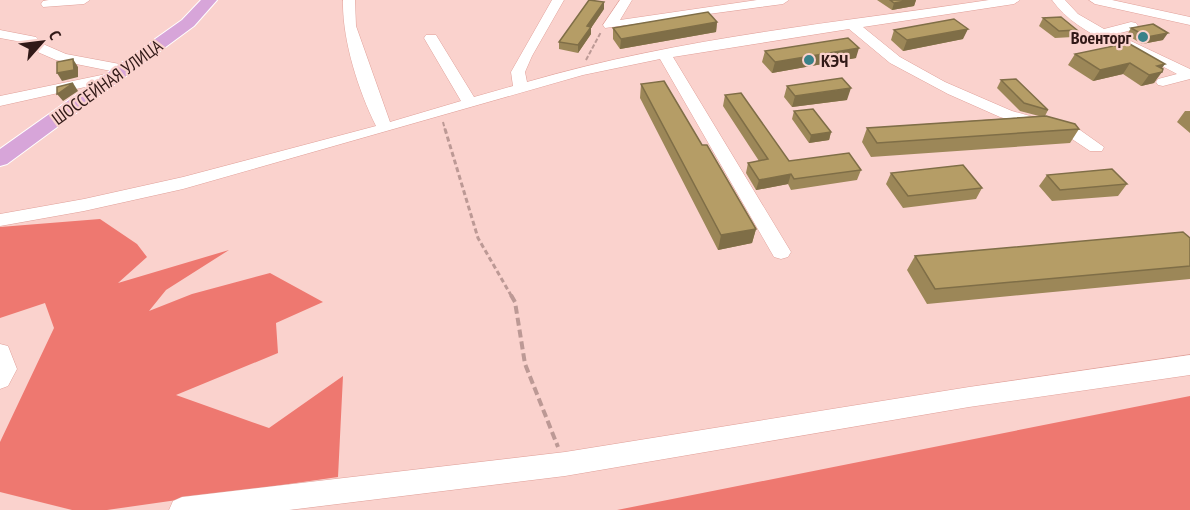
<svg xmlns="http://www.w3.org/2000/svg" width="1190" height="510" font-family="'PT Sans Narrow',sans-serif">
  <style>
    .forest { fill: #ee7870 }
    .lines { fill: none; stroke-linecap: round; stroke-linejoin: round }
    .minor-casing { stroke: #e0a099; stroke-width: 1 }
    .major-casing { stroke: #fff; stroke-width: 2 }
    .path-far2 { stroke: #bc9995; stroke-width: 2; stroke-dasharray: 4.5 2; stroke-linecap: butt }
    .path-far1 { stroke: #bc9995; stroke-width: 3; stroke-dasharray: 5 3; stroke-linecap: butt }
    .path { stroke: #bc9995; stroke-width: 4; stroke-dasharray: 8 4; stroke-linecap: butt }
    .minor { fill: #fff; fill-rule: evenodd }
    .major { fill: #d7a5d9; fill-rule: evenodd }
    .wall { fill: #9c8758 }
    .shaded-wall { fill: #7f6e47 }
    .building { fill: #b59d66; stroke: #7f6e47; stroke-width: 1.5 }
    .poi-dot { fill: #398189; stroke: #fad2cd; stroke-width: 2 }
    .labels { text-anchor: middle; dominant-baseline: central; stroke-width: 4.5; stroke-linejoin: round; paint-order: stroke }
    .far-poi-label { font-size: 18px; font-weight: bold; fill: #311917; stroke: #fad2cd; text-anchor: end }
    .far-street-label { font-size: 18px; fill: #311917; stroke: #fad2cd }
  </style>
  <rect width="100%" height="100%" fill="#fad2cd"/>
  <!-- forest -->
  <path class="forest" d="M 100,219 L 137,244 L 147,257 L 118,283 L 229,250 L 166,290 L 149,311 L 192,294 L 270,273 L 323,302 L 276,323 L 278,353 L 176,395 L 269,428 L 343,376 L 338,477 L 107,510 L 72,510 L 0,492 L 0,442 L 54,328 L 45,303 L 0,318 L 0,227 Z
    M 1190,396 L 1190,510 L 617,510 Z"/>
  <g class="lines">
    <!-- minor casing -->
    <g class="minor-casing">
      <path id="minor" d="M 49,0 L 90,0 L 84,4 L 43,7 L 41,4 L 43,1 Z
        M 343,0 L 355,0 L 356,26 L 390,122 L 461,101 L 424,38 L 426,35 L 436,35 L 474,97 L 513,86 L 511,72 L 552,0 L 564,0 L 532,56 L 525,72 L 527,82 C 677,38 835,23 989,0 L 1020,0 L 1014,4 L 863,27 L 900,57 L 945,82 L 1012,111 L 1080,130 L 1104,147 L 1102,151 L 1090,151 L 1069,137 L 1000,117 L 948,94 L 890,63 L 849,29 L 673,57 L 791,252 L 788,257 L 781,259 L 774,257 L 660,59 L 583,75 L 183,189 L 84,211 L 0,226 L 0,214 L 84,199 L 183,177 L 376,126 C 358,90 342,39 343,0 Z
        M 620,0 L 632,0 L 620,20 L 757,0 L 789,0 L 783,4 L 605,28 L 603,25 Z
        M 1052,0 L 1065,0 L 1078,14 L 1104,29 L 1131,22 L 1136,23 L 1138,26 L 1136,29 L 1116,34 L 1190,69 L 1190,79 L 1163,86 L 1158,85 L 1156,82 L 1158,79 L 1177,74 C 1136,50 1081,40 1052,0 Z
        M 1089,0 L 1112,0 L 1190,17 L 1190,25 L 1095,4 Z
        M 0,30 L 36,37 L 43,44 L 66,54 L 125,65 L 132,69 L 125,73 L 117,72 L 123,76 L 121,79 L 0,106 L 0,96 L 116,72 L 56,60 L 33,50 L 27,43 L 0,38 Z
        M 0,344 L 8,346 L 17,369 L 8,386 L 0,389 Z
        M 1190,355 L 1190,375 L 969,407 L 565,476 L 289,510 L 169,510 L 173,501 L 182,497 L 565,452 L 969,387 Z"/>
    </g>
    <!-- major casing -->
    <g class="major-casing">
      <path id="major" d="M 201,0 L 217,0 L 194,26 L 7,164 L 0,166 L 0,149 L 182,20 Z"/>
    </g>
    <!-- path-far2 -->
    <path class="path-far2" d="M 586,60 L 601,32
      M 443,122 L 445,130"/>
    <!-- path-far1 -->
    <path class="path-far1" d="M 445,129 L 478,238 L 512,297"/>
    <!-- path -->
    <path class="path" d="M 511,295 L 515,302 L 525,364 L 558,447"/>
    <!-- minor -->
    <use href="#minor" class="minor"/>
    <!-- major -->
    <use href="#major" class="major"/>
  </g>
  <!-- wall -->
  <path class="wall" d="M 877,0 L 916,0 L 914,6 L 892,10 Z
    M 604,9 L 591,28 L 591,34 L 578,53 L 559,49 L 559,42 Z
    M 1043,18 L 1077,30 L 1073,37 L 1055,38 L 1039,26 Z
    M 717,22 L 716,32 L 620,49 L 613,39 L 613,28 Z
    M 1131,28 L 1163,40 L 1142,44 L 1127,35 Z
    M 894,30 L 963,39 L 903,51 L 891,40 Z
    M 765,51 L 856,58 L 772,73 L 762,62 Z
    M 1075,54 L 1162,68 L 1154,83 L 1141,86 L 1123,74 L 1093,81 L 1068,65 Z
    M 1001,80 L 1048,110 L 1045,116 L 1079,129 L 1070,143 L 871,157 L 862,142 L 867,128 L 1039,116 L 1020,111 L 997,88 Z
    M 641,84 L 702,145 L 756,229 L 752,243 L 718,250 L 640,98 Z
    M 787,86 L 847,100 L 792,107 L 784,97 Z
    M 725,95 L 789,161 L 861,170 L 857,180 L 791,190 L 788,184 L 756,190 L 746,173 L 748,163 L 759,161 L 723,106 Z
    M 794,111 L 831,132 L 829,140 L 809,143 L 792,119 Z
    M 1185,111 L 1190,111 L 1190,133 L 1177,122 Z
    M 891,173 L 982,188 L 976,199 L 903,208 L 886,184 Z
    M 1047,175 L 1127,184 L 1118,196 L 1052,201 L 1039,186 Z
    M 1190,238 L 1190,279 L 927,304 L 907,270 L 915,256 Z"/>
  <!-- shaded-wall -->
  <path class="shaded-wall" d="M 911,0 L 916,0 L 914,6 L 892,10 L 894,3 Z
    M 604,2 L 604,9 L 591,28 L 591,34 L 578,53 L 578,45 L 587,26 Z
    M 717,22 L 716,32 L 620,49 L 621,39 Z
    M 968,29 L 963,39 L 903,51 L 907,40 Z
    M 1168,33 L 1163,40 L 1142,44 L 1147,37 Z
    M 859,48 L 856,58 L 772,73 L 775,62 Z
    M 73,59 L 78,67 L 78,77 L 62,81 L 57,73 Z
    M 1130,63 L 1123,74 L 1093,81 L 1100,70 Z
    M 1165,64 L 1159,72 L 1162,72 L 1154,83 L 1141,86 L 1149,75 L 1157,66 Z
    M 73,83 L 78,91 L 63,101 L 57,94 Z
    M 851,88 L 847,100 L 792,107 L 795,96 Z
    M 831,132 L 829,140 L 809,143 L 811,135 Z
    M 791,174 L 788,184 L 756,190 L 759,180 Z
    M 756,229 L 752,243 L 718,250 L 721,235 Z"/>
  <!-- building -->
  <path class="building" d="M 589,0 L 604,2 L 587,26 L 591,27 L 578,45 L 559,42 Z
    M 890,0 L 911,0 L 894,3 Z
    M 708,12 L 717,22 L 621,39 L 613,28 Z
    M 1061,17 L 1077,30 L 1059,31 L 1043,18 Z
    M 954,19 L 968,29 L 907,40 L 894,30 Z
    M 1153,24 L 1168,33 L 1147,37 L 1131,28 Z
    M 848,38 L 859,48 L 775,62 L 765,51 Z
    M 1128,43 L 1165,64 L 1157,66 L 1163,69 L 1162,72 L 1149,75 L 1130,63 L 1100,70 L 1075,54 Z
    M 73,59 L 74,70 L 57,73 L 57,62 Z
    M 842,78 L 851,88 L 795,96 L 787,86 Z
    M 1016,79 L 1048,110 L 1024,103 L 1001,80 Z
    M 664,81 L 702,145 L 707,145 L 756,229 L 721,235 L 641,84 Z
    M 73,83 L 59,93 L 57,94 L 57,87 Z
    M 741,93 L 789,161 L 849,153 L 861,170 L 794,179 L 791,174 L 759,180 L 748,163 L 768,159 L 725,95 Z
    M 813,109 L 831,132 L 811,135 L 794,111 Z
    M 1046,116 L 1075,124 L 1079,129 L 877,143 L 867,128 Z
    M 963,165 L 982,188 L 908,196 L 891,173 Z
    M 1112,169 L 1127,184 L 1060,190 L 1047,175 Z
    M 1183,232 L 1190,238 L 1190,266 L 935,289 L 915,256 Z"/>
  <!-- markers -->
  <g class="poi-dot">
    <circle cx="1143" cy="37" r="6"/>
    <circle cx="809" cy="60" r="6"/>
  </g>
  <g class="labels">
    <!-- far-poi labels -->
    <g class="far-poi-label">
      <text x="1131" y="37">Военторг</text>
      <text x="821" y="60" text-anchor="start">КЭЧ</text>
    </g>
    <!-- far-street labels -->
    <g class="far-street-label">
      <text transform="translate(107 82) rotate(-36)">ШОССЕЙНАЯ УЛИЦА</text>
    </g>
  </g>
  <!-- north arrow -->
  <g transform="translate(42 42) rotate(62)" stroke="#fad2cd" stroke-width="4.5" paint-order="stroke">
  <path d="M0-4.5L10 22L0 15L-10 22Z" fill="#311917"/>
  <text y="-9" font-size="16" font-weight="bold" text-anchor="middle" fill="#311917">С</text>
  </g>
</svg>
